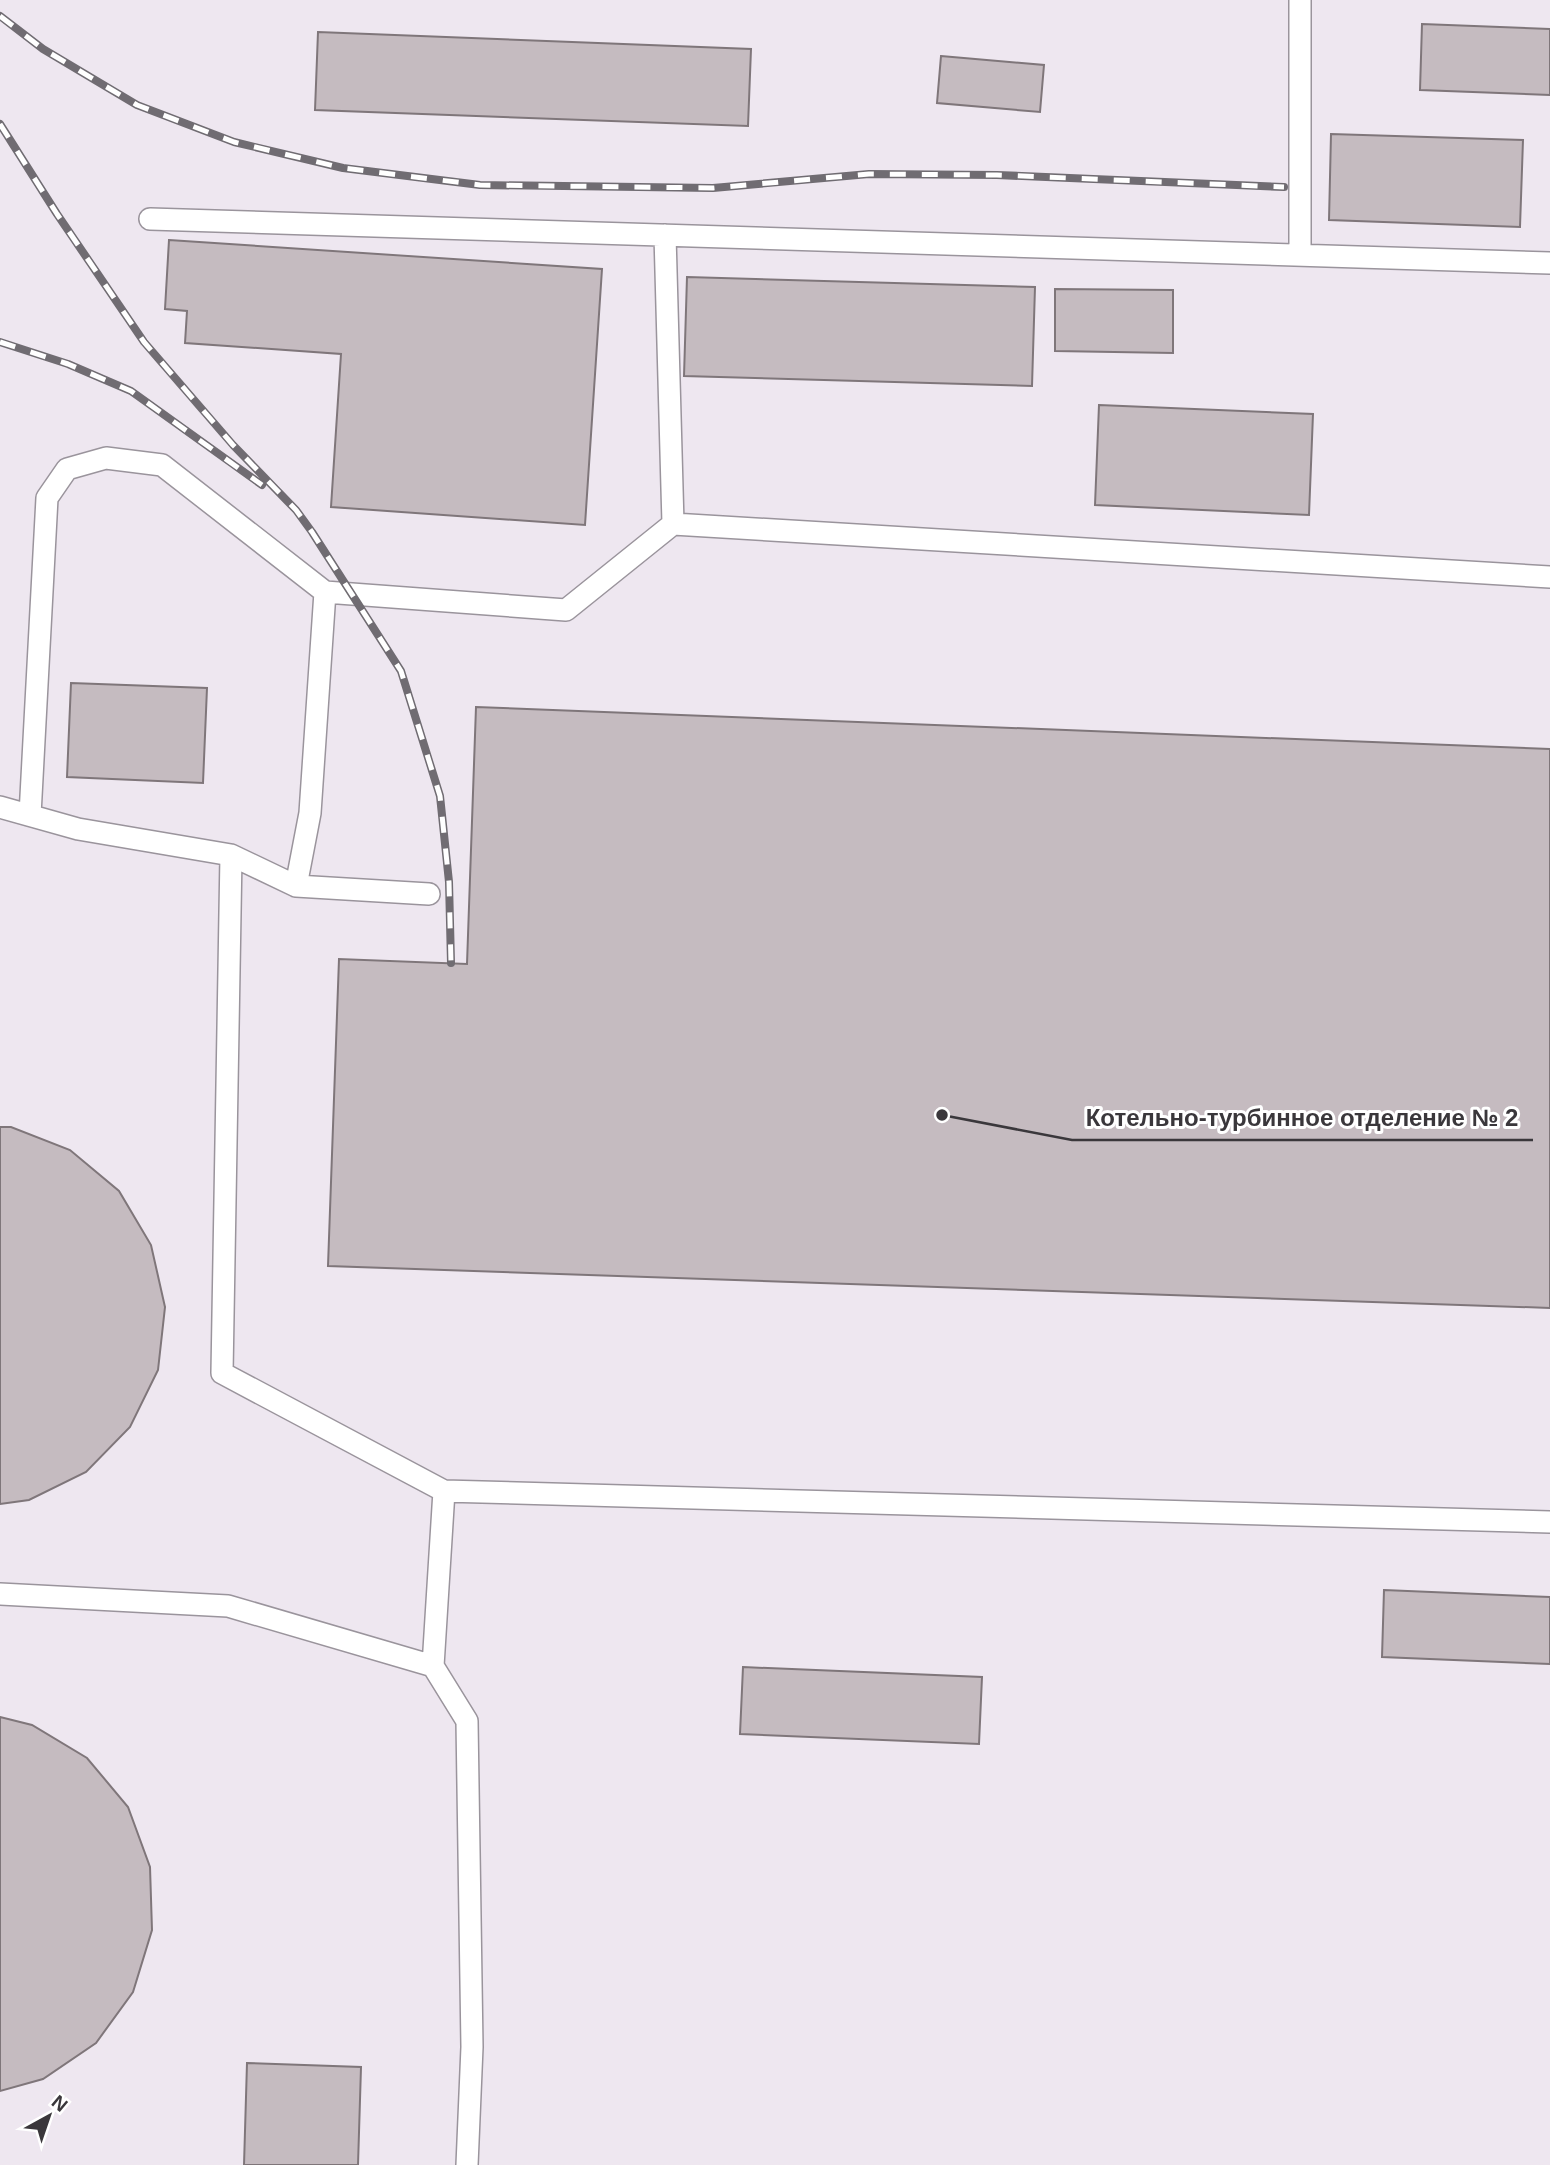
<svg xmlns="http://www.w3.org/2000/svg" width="1550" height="2165" font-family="Arial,sans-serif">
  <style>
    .building { fill: #c5bbc0; stroke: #7f767a; stroke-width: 2 }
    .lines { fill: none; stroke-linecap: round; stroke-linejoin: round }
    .service-casing { stroke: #9a949c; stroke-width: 24 }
    .service { stroke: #fff; stroke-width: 21 }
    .rail-casing { stroke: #706c72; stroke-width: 8 }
    .rail { stroke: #fff; stroke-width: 5; stroke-dasharray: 16; stroke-linecap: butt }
    .leader { fill: none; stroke: #3a373b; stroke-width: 2.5 }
    .callout-dot { fill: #3a373b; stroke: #fff; stroke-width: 2.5 }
    .callout-label { font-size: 24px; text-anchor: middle; font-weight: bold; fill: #3a373b; stroke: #fff; stroke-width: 6; stroke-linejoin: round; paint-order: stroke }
  </style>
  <rect width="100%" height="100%" fill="#eee7f0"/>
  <!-- building -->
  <path class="building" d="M 1422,24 L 1550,29 L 1550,95 L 1420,90 Z
    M 318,32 L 751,49 L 748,126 L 315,110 Z
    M 941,56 L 1044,65 L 1040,112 L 937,103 Z
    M 1331,134 L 1523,140 L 1520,227 L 1329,220 Z
    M 169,240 L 602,269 L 585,525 L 331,507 L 341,354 L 185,343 L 187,311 L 165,309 Z
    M 687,277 L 1035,287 L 1032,386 L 684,376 Z
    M 1055,289 L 1173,290 L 1173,353 L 1055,351 Z
    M 1099,405 L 1313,414 L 1309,515 L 1095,505 Z
    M 71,683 L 207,688 L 203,783 L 67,777 Z
    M 476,707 L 1550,749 L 1550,1308 L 328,1266 L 339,959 L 467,964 Z
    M 0,1127 L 11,1127 L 70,1150 L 119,1191 L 151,1245 L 165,1307 L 158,1370 L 130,1427 L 86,1472 L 29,1500 L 0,1504 Z
    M 1384,1590 L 1550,1597 L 1550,1664 L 1382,1657 Z
    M 743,1667 L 982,1677 L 979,1744 L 740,1734 Z
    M 0,1717 L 32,1725 L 87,1758 L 128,1807 L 150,1867 L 152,1930 L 133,1992 L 96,2043 L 43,2079 L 0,2091 Z
    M 247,2063 L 361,2067 L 358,2165 L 244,2165 Z"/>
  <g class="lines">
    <!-- service casing -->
    <g class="service-casing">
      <path id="service" d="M 150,219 L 1550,263
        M 1300,255 L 1300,0
        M 673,524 L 1550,577
        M 325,592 L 566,610 L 673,524 L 665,235
        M 0,807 L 78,829 L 231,855 L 222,1373 L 444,1491 L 1550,1522
        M 30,815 L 47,498 L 67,469 L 106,458 L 162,465 L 325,592 L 310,813 L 296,886
        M 231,855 L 296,886 L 429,894
        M 0,1594 L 228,1606 L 433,1666 L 444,1491
        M 433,1666 L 467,1721 L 472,2047 L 467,2165"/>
    </g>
    <!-- service -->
    <use href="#service" class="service"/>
    <!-- rail casing -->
    <g class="rail-casing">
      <path id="rail" d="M 0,16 L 43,49 L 137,105 L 234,142 L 343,168 L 480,185 L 713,188 L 869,174 L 997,175 L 1284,187
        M 0,124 L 57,214 L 144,342 L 233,445 L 296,510 L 312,532 L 401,671 L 440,796 L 449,882 L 451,963
        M 0,342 L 68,364 L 131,391 L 262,485"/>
    </g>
    <!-- rail -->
    <use href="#rail" class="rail"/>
  </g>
  <!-- callouts -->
  <path class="leader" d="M942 1115L1072 1140H1533"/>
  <circle class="callout-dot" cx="942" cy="1115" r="7"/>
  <g class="callout-label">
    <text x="1302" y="1126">Котельно-турбинное отделение № 2</text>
  </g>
  <!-- north arrow -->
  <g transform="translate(49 2116) rotate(40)" stroke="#ffffff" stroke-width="5" paint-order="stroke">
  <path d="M0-5L12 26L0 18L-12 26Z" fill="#3a373b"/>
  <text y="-10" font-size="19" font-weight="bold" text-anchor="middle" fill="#3a373b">N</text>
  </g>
</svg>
